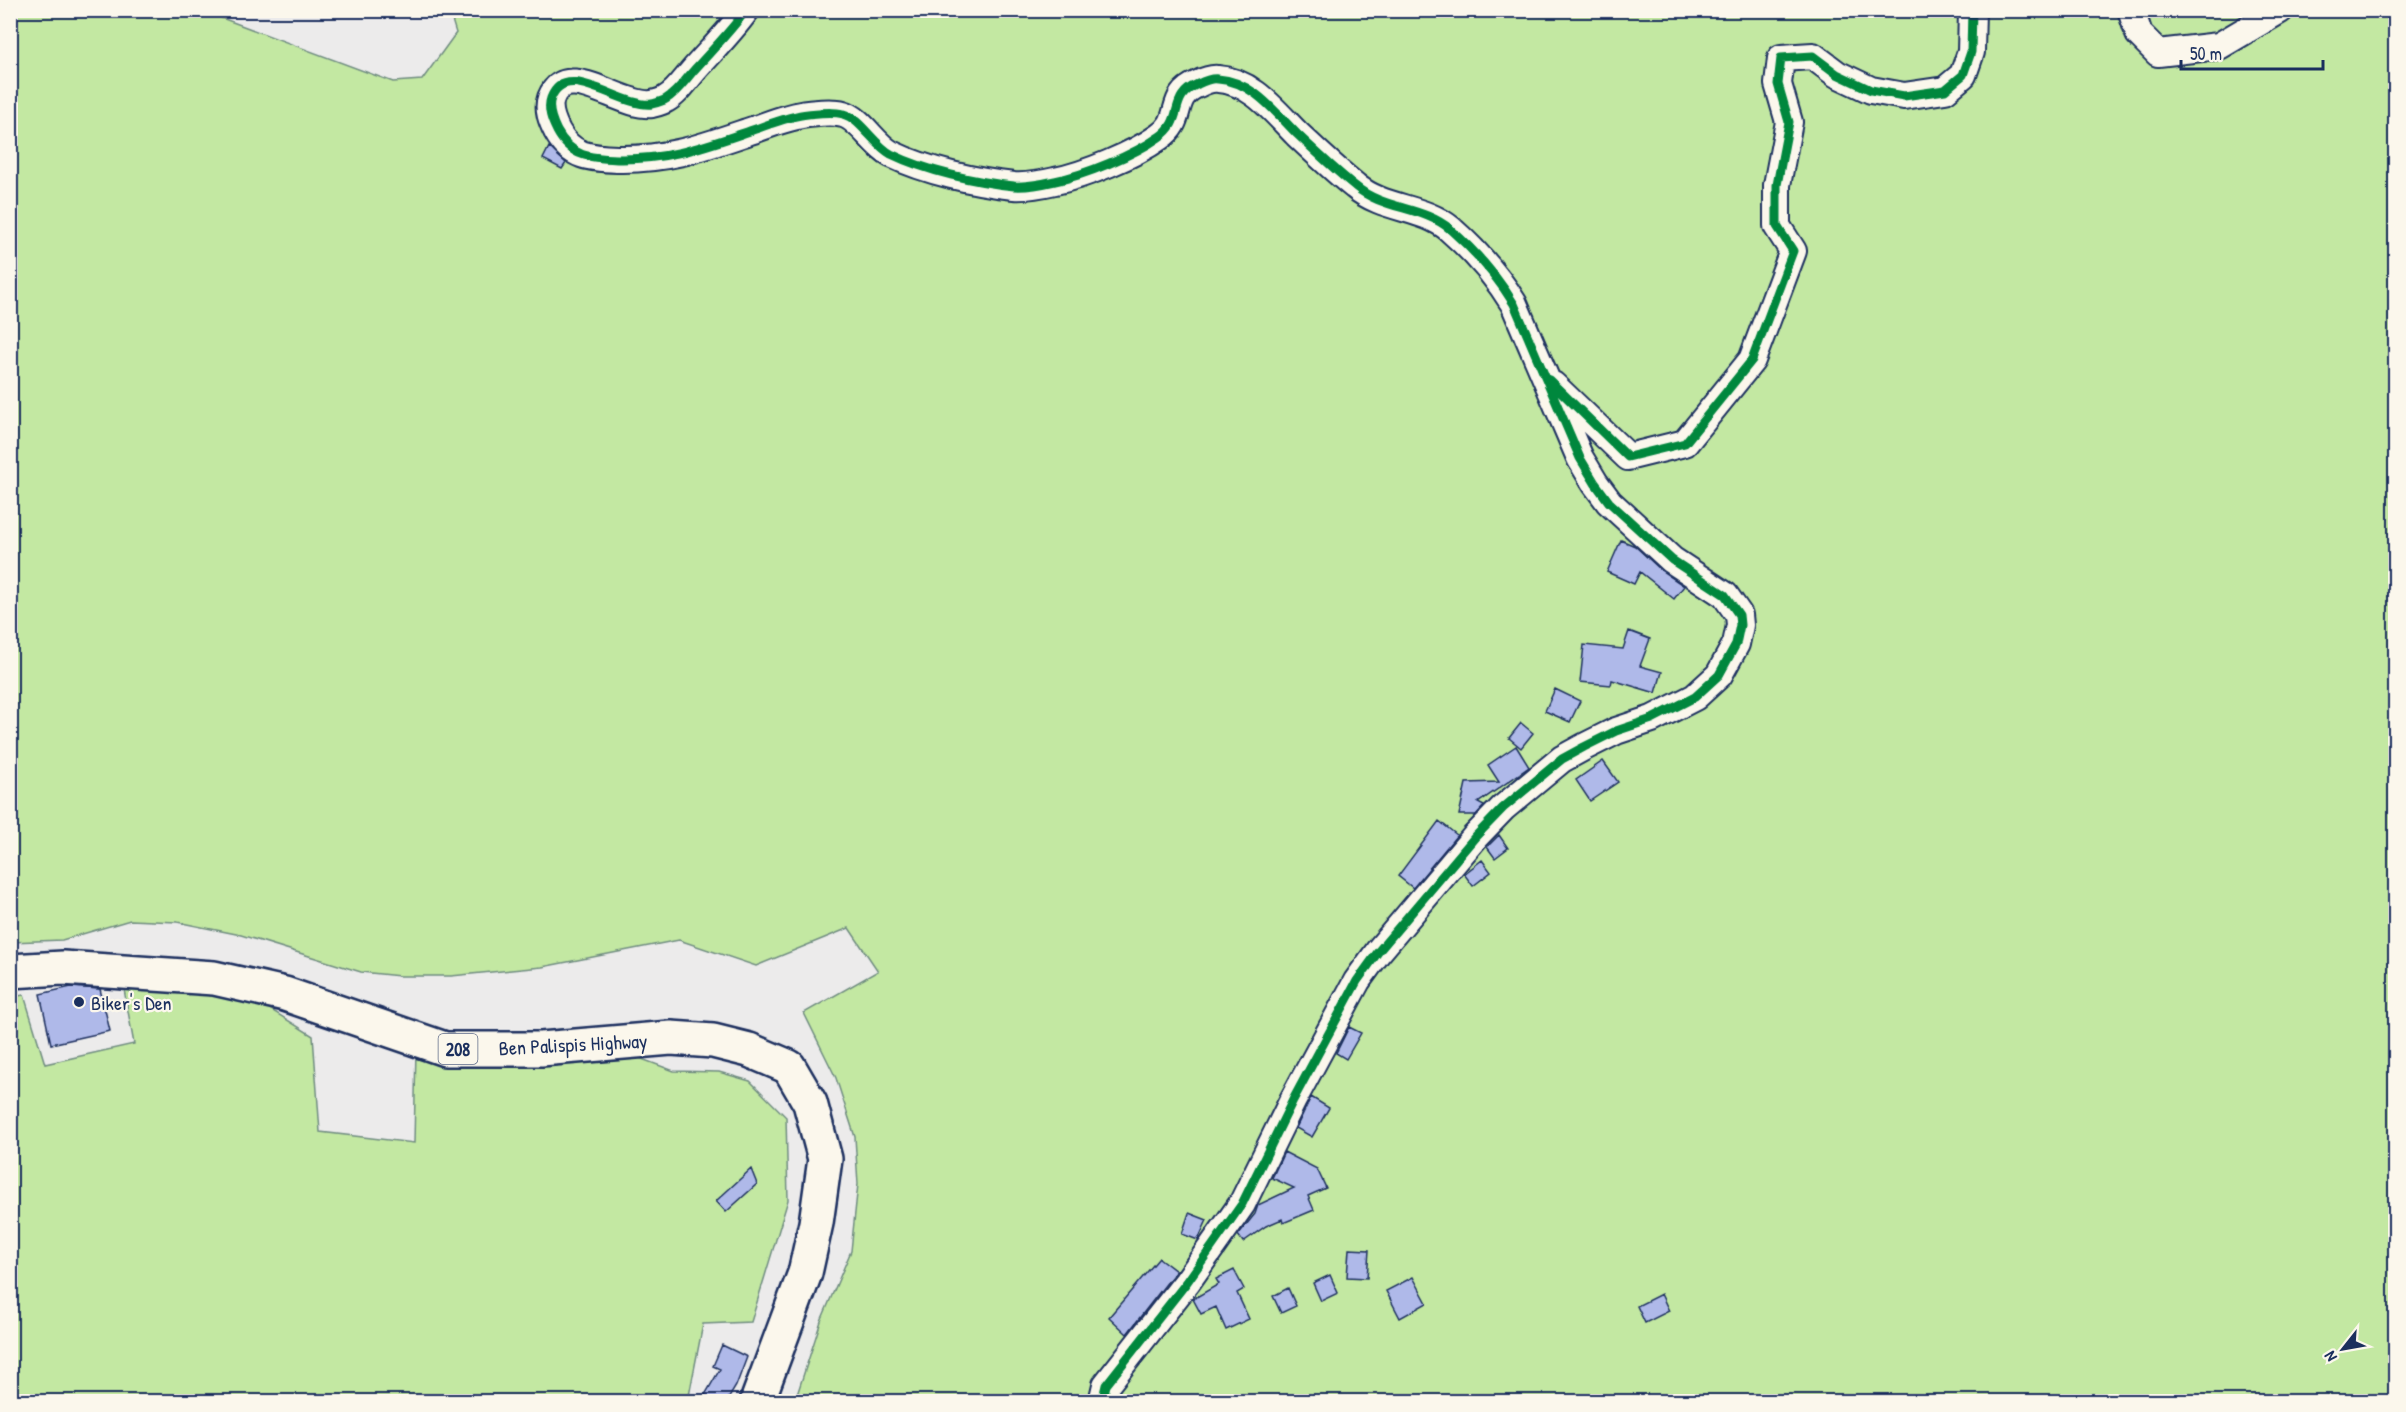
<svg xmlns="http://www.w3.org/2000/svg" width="2406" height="1412" font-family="'Patrick Hand',sans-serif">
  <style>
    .green { fill: #c3e8a2; stroke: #6f8c80; stroke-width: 1.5 }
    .building { fill: #afb9e9; stroke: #1b2f5e; stroke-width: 1.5 }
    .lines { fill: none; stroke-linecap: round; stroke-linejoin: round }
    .minor-casing { stroke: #1b2f5e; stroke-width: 30 }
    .major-casing { stroke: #1b2f5e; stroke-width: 38 }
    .minor { stroke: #fbf7ec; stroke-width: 26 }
    .major { stroke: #fbf7ec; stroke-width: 33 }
    .cycleway-casing { stroke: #fbf7ec; stroke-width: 13 }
    .cycleway { stroke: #00873e; stroke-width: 9 }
    .poi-dot { fill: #1b2f5e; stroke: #fbf7ec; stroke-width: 2 }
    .labels { text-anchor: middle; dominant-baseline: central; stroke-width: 4.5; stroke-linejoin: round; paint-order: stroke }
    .shield { fill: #fbf7ec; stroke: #5e6b89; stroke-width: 1.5 }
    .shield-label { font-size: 18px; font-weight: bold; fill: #1b2f5e }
    .poi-label { font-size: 20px; fill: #1b2f5e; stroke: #fbf7ec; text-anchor: start }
    .street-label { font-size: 20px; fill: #1b2f5e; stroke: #fbf7ec }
  </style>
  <rect width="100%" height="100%" fill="#ecebeb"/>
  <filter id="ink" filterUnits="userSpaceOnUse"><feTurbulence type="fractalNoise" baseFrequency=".0167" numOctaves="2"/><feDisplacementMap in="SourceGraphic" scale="12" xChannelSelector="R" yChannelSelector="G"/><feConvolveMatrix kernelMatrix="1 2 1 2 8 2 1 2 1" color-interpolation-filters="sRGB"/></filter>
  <g filter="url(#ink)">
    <!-- green -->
    <path class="green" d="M 449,10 L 2395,11 L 2395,1401 L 795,1401 L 821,1321 L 851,1251 L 858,1184 L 855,1137 L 836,1078 L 804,1013 L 878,971 L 849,928 L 756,966 L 679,940 L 542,967 L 451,976 L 400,976 L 361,972 L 241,935 L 177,922 L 130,920 L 62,940 L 11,942 L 10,11 L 203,11 L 393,82 L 422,80 L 456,33 Z
      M 121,973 L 249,996 L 313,1036 L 320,1132 L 414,1143 L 416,1050 L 485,1042 L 561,1029 L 674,1071 L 719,1072 L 750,1081 L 786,1117 L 788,1200 L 751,1322 L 703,1324 L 688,1401 L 11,1402 L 11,997 L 24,995 L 45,1064 L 134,1044 Z"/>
    <!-- building -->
    <path class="building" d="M 549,147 L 566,163 L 562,169 L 543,159 Z
      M 1621,540 L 1635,546 L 1662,571 L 1684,586 L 1674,599 L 1640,572 L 1634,584 L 1607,572 Z
      M 1629,631 L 1650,639 L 1640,666 L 1662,672 L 1656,693 L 1612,680 L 1611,685 L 1580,682 L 1584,645 L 1623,649 Z
      M 1555,689 L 1580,701 L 1570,722 L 1545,711 Z
      M 1521,723 L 1533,733 L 1521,748 L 1509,738 Z
      M 1516,746 L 1529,767 L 1478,803 L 1484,806 L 1476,815 L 1459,815 L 1466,783 L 1499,782 L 1488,765 Z
      M 1603,761 L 1618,782 L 1590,801 L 1576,780 Z
      M 1439,821 L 1457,835 L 1413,888 L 1398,876 Z
      M 1499,835 L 1508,848 L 1495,858 L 1487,847 Z
      M 1482,860 L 1491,872 L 1473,886 L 1464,874 Z
      M 71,987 L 100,989 L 110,1031 L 51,1044 L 40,994 Z
      M 1349,1027 L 1361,1033 L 1346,1059 L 1336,1053 Z
      M 1311,1097 L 1329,1108 L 1312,1137 L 1296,1128 Z
      M 1284,1152 L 1317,1169 L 1326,1188 L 1308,1196 L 1314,1210 L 1283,1223 L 1282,1219 L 1266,1226 L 1243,1242 L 1238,1235 L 1255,1214 L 1258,1205 L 1294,1188 L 1272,1178 Z
      M 751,1169 L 757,1184 L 726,1212 L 716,1201 Z
      M 1189,1213 L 1207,1220 L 1198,1240 L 1182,1234 Z
      M 1349,1249 L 1369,1250 L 1367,1278 L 1347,1277 Z
      M 1159,1258 L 1176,1271 L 1127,1334 L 1109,1317 Z
      M 1234,1270 L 1244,1289 L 1237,1293 L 1249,1319 L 1226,1330 L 1216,1307 L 1201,1314 L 1193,1299 L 1219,1284 L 1216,1279 Z
      M 1330,1275 L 1338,1293 L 1321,1301 L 1313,1283 Z
      M 1413,1277 L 1427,1303 L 1400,1318 L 1386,1291 Z
      M 1288,1288 L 1296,1306 L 1281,1313 L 1273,1296 Z
      M 1661,1294 L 1669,1311 L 1645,1323 L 1637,1306 Z
      M 722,1345 L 747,1357 L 736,1386 L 727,1401 L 718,1401 L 705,1395 L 720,1369 L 713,1366 Z"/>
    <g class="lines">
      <!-- minor casing -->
      <g class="minor-casing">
        <path id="minor" d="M 746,10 C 731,31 712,50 695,69 C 686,79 677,93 666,99 C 663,101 656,103 652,104 C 621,108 566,58 551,98 C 547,109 552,121 557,131 C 571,157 590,158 617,159 C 667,160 700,148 747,132 C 766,126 787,116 808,114 C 819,113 832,111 843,114 C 860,118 874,145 891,154 C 926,171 975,182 1014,186 C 1028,187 1042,184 1055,181 C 1085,175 1134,155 1159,137 C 1186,119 1167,97 1198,84 C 1204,81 1211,78 1218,79 C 1252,81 1275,112 1297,134 C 1316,152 1335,170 1355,186 C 1383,210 1423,206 1450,229 C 1475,251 1497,276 1514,304 L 1580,458 L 1595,483 L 1609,502 L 1672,560 L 1725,595 L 1739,615 L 1740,625 L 1736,644 L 1719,675 L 1695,697 L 1652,719 L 1616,731 L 1584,747 L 1562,759 L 1503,808 L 1475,837 L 1378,952 L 1357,981 L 1293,1100 L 1242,1204 L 1187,1282 L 1106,1385 L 1102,1402
          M 2131,10 L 2139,34 L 2158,53 L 2219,46 L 2280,10
          M 1553,385 L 1628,457 L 1685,443 L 1752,360 L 1793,251 L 1777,226 L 1777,185 L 1789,122 L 1778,84 L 1781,58 L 1813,56 L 1837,74 L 1871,90 L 1904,96 L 1945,90 L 1963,75 L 1971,52 L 1972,10"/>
      </g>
      <!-- major casing -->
      <g class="major-casing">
        <path id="major" d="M 10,971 L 63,968 L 214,978 L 285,994 L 445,1049 L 541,1049 L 671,1038 L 713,1041 L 749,1050 L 789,1067 L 810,1103 L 825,1159 L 816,1223 L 805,1273 L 757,1402"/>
      </g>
      <!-- minor -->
      <use href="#minor" class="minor"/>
      <!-- major -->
      <use href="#major" class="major"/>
      <!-- cycleway casing -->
      <g class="cycleway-casing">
        <path id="cycleway" d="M 746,10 C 731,31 712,50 695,69 C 686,79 677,93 666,99 C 663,101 656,103 652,104 C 621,108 566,58 551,98 C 547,109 552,121 557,131 C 571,157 590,158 617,159 C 667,160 700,148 747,132 C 766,126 787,116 808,114 C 819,113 832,111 843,114 C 860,118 874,145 891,154 C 926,171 975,182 1014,186 C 1028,187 1042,184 1055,181 C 1085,175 1134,155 1159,137 C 1186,119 1167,97 1198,84 C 1204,81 1211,78 1218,79 C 1252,81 1275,112 1297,134 C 1316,152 1335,170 1355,186 C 1383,210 1423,206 1450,229 C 1475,251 1497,276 1514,304 L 1580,458 L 1595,483 L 1609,502 L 1672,560 L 1725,595 L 1739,615 L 1740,625 L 1736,644 L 1719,675 L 1695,697 L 1652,719 L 1616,731 L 1584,747 L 1562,759 L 1503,808 L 1475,837 L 1378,952 L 1357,981 L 1293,1100 L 1242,1204 L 1187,1282 L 1106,1385 L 1102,1402
          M 1549,380 L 1628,457 L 1685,443 L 1752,360 L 1793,251 L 1777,226 L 1777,185 L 1789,122 L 1778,84 L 1781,58 L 1813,56 L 1837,74 L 1871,90 L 1904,96 L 1945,90 L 1963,75 L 1971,52 L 1972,10"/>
      </g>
      <!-- cycleway -->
      <use href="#cycleway" class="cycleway"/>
    </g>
  </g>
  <!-- markers -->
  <circle class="poi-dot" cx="79" cy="1002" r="6"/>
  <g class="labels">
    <!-- shield labels -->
    <rect class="shield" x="438.5" y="1034" width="39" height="30" rx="4.5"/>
    <g class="shield-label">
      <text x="458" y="1049">208</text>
    </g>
    <!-- poi labels -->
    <g class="poi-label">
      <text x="91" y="1002">Biker's Den</text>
    </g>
    <!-- street labels -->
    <g class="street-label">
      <text transform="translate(573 1044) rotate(-3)">Ben Palispis Highway</text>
    </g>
  </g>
  <!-- margin -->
  <rect width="2406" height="1412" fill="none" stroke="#fbf7ec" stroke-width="36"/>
  <rect x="18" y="18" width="2370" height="1376" fill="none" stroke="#1b2f5e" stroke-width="2" filter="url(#ink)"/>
  <!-- north arrow -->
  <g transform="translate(2343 1349) rotate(239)" stroke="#fbf7ec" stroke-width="4.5" paint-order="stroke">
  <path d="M0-4.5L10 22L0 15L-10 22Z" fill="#1b2f5e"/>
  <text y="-9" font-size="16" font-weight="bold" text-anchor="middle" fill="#1b2f5e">N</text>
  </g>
  <!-- scale -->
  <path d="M2181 60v9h142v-9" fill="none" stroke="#1b2f5e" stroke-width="3"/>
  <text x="2190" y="60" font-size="18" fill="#1b2f5e" stroke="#fbf7ec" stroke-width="4.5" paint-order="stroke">50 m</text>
</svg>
